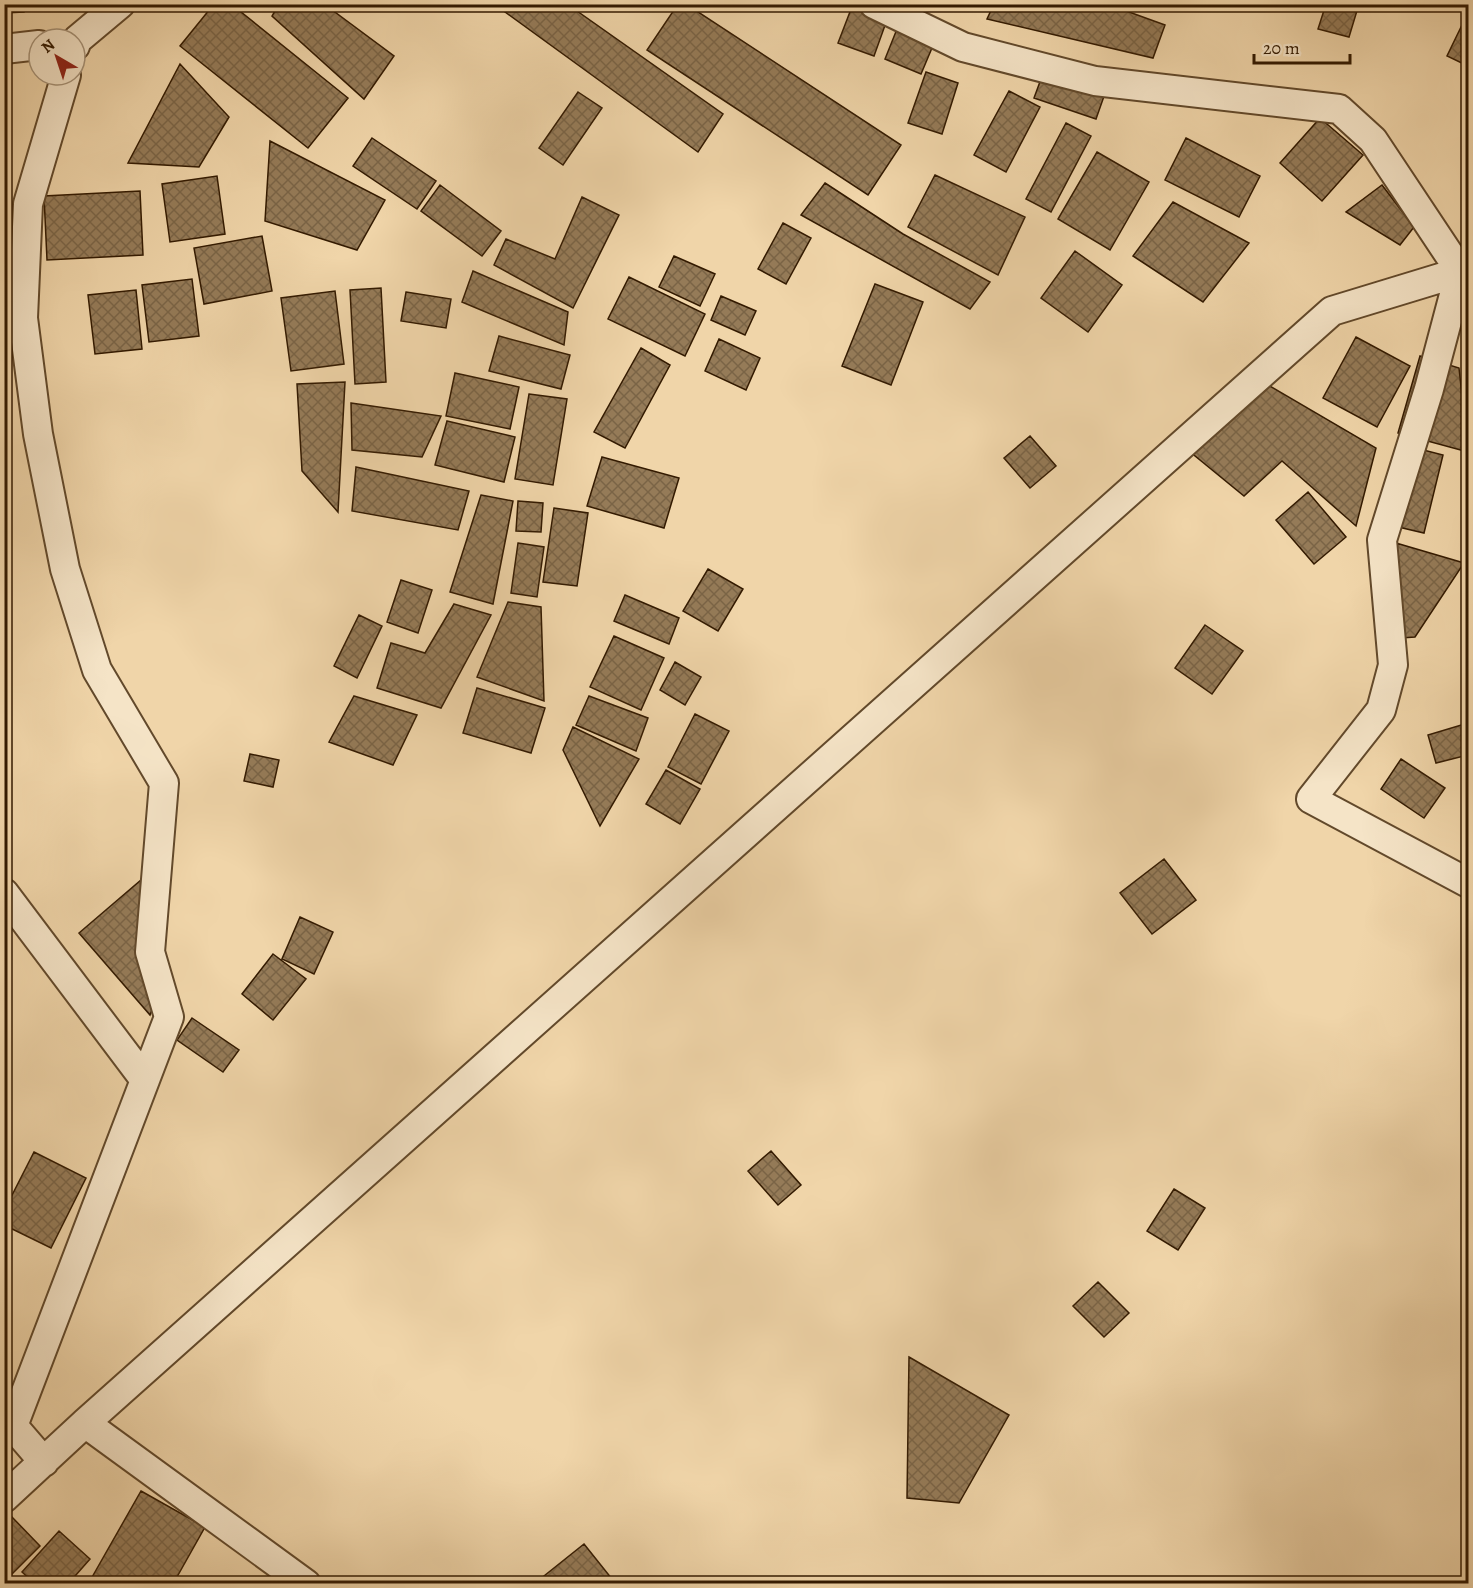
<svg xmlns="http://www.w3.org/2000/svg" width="1473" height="1588" font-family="Alegreya,serif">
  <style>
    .building { fill: url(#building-cross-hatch); stroke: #331a01; stroke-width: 1.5 }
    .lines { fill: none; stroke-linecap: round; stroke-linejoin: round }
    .street-casing { stroke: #62492b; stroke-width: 32 }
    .street { stroke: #f5e4c7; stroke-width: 28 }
  </style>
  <defs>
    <pattern id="building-cross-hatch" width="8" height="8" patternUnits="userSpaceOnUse" patternTransform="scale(1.5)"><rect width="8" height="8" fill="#957b58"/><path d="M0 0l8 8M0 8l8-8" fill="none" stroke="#7a6446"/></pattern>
  </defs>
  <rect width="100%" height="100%" fill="#f0d5a9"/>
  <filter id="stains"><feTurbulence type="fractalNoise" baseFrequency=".00333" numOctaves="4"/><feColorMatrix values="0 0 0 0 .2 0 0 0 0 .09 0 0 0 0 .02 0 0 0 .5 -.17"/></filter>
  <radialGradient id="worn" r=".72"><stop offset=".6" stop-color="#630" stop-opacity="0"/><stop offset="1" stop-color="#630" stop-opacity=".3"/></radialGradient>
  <!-- building -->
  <path class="building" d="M 4,4 L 25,4 L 24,12 L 4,13 Z
    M 214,4 L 231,4 L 348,98 L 308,148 L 180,46 Z
    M 279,4 L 324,4 L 394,56 L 364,99 L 272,16 Z
    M 494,4 L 567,4 L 723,114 L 698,152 Z
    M 678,4 L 686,4 L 901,145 L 868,195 L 647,50 Z
    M 853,4 L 888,17 L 874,56 L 838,43 Z
    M 994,4 L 1107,4 L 1165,25 L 1153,58 L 987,19 Z
    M 1326,4 L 1359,4 L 1349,37 L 1318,29 Z
    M 903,14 L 940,29 L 921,74 L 885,59 Z
    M 1462,25 L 1468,28 L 1468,66 L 1447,56 Z
    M 1048,60 L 1109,82 L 1096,119 L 1034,98 Z
    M 180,64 L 229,117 L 199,167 L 128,163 Z
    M 926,72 L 958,83 L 942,134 L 908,123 Z
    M 1009,91 L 1040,107 L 1006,172 L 974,155 Z
    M 578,92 L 602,108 L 563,165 L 539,148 Z
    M 1320,118 L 1363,155 L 1322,201 L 1280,163 Z
    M 1066,123 L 1091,136 L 1051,212 L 1026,199 Z
    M 372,138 L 436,181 L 417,209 L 353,166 Z
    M 1186,138 L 1260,176 L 1239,217 L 1165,180 Z
    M 270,141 L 385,200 L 357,250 L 265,221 Z
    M 1097,152 L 1149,182 L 1110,250 L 1058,219 Z
    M 935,175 L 1025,217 L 998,275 L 908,227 Z
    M 217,176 L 225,234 L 170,242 L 162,184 Z
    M 825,183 L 903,234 L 990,282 L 970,309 L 801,215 Z
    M 440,185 L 501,231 L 482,256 L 421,211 Z
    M 1382,185 L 1414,227 L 1400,245 L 1346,212 Z
    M 140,191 L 143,255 L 47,260 L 44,196 Z
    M 582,197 L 619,215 L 573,308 L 494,265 L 506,239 L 555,259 Z
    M 1173,202 L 1249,243 L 1203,302 L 1133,256 Z
    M 783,223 L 811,238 L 786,284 L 758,269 Z
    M 262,236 L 272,291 L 204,304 L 194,248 Z
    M 1075,251 L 1122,285 L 1088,332 L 1041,298 Z
    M 674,256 L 715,274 L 700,306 L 659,287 Z
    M 473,271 L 568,312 L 564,345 L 462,302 Z
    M 629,277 L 705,314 L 685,356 L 608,319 Z
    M 192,279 L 199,336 L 149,342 L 142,285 Z
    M 875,284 L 923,302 L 891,385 L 842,366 Z
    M 381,288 L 386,382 L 355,384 L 350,290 Z
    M 136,290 L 142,349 L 95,354 L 88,295 Z
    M 335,291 L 344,364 L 291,371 L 281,298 Z
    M 406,292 L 451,299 L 446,328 L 401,321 Z
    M 721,296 L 756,311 L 745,335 L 711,320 Z
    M 499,336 L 570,355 L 561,389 L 489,371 Z
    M 1356,337 L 1410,366 L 1377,427 L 1323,398 Z
    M 719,339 L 760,358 L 746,390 L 705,371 Z
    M 641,348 L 670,365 L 625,448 L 594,432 Z
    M 1420,356 L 1459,368 L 1468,452 L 1398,433 Z
    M 455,373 L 519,387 L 510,429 L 446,416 Z
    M 1256,378 L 1376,448 L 1356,526 L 1282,461 L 1244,496 L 1178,442 Z
    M 345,382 L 338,512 L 302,471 L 297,384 Z
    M 529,394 L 567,399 L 553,485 L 515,479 Z
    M 351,403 L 441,416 L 422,457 L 352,450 Z
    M 447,421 L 515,437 L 504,482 L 435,465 Z
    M 1030,436 L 1056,466 L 1030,488 L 1004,458 Z
    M 1400,444 L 1443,455 L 1424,533 L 1381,523 Z
    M 602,457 L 679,478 L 664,528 L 587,506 Z
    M 356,467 L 469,491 L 458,530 L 352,511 Z
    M 1308,492 L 1346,537 L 1314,564 L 1276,520 Z
    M 481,495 L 513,501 L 493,604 L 450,592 Z
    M 518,501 L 543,503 L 541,532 L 516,531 Z
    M 554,508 L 588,513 L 577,586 L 543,582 Z
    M 518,543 L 544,547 L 537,597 L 511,593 Z
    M 1396,543 L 1464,563 L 1415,637 L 1401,638 Z
    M 708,569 L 743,589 L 718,631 L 683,611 Z
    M 401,580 L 432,590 L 418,633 L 387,622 Z
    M 625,595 L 679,618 L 669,644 L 614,621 Z
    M 508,602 L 541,607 L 544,701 L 477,677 Z
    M 454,604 L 491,615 L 441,708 L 377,688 L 391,643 L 425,653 Z
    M 359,615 L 382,626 L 357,678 L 334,666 Z
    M 1205,625 L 1243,651 L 1212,694 L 1175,668 Z
    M 614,636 L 664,658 L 641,710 L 590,687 Z
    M 675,662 L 701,677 L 685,705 L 660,690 Z
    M 477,688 L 545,708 L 531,753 L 463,733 Z
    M 354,696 L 417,715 L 393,765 L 329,742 Z
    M 589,696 L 648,718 L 636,751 L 576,725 Z
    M 695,714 L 729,731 L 701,784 L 668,767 Z
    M 1468,723 L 1468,755 L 1436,763 L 1428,735 Z
    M 573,727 L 639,759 L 600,826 L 563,750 Z
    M 250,754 L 279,760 L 273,787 L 244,781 Z
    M 1401,759 L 1445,788 L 1424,818 L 1381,789 Z
    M 666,770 L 700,789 L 680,824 L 646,804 Z
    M 1164,859 L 1196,900 L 1152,934 L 1120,893 Z
    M 141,880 L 156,1000 L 150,1015 L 79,933 Z
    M 300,917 L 333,932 L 314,974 L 282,959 Z
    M 273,954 L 306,979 L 273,1020 L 242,994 Z
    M 192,1018 L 239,1050 L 223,1072 L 177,1040 Z
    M 771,1151 L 801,1185 L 778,1205 L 748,1171 Z
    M 34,1152 L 86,1178 L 51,1248 L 4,1225 L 4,1211 Z
    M 1174,1189 L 1205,1208 L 1178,1250 L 1147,1231 Z
    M 1098,1282 L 1129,1313 L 1104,1337 L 1073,1306 Z
    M 909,1357 L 1009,1415 L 959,1503 L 907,1498 Z
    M 141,1491 L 205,1527 L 173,1584 L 98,1584 L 91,1579 Z
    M 11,1516 L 40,1546 L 4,1582 L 4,1523 Z
    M 59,1531 L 90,1559 L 68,1584 L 35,1584 L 22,1572 Z
    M 584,1544 L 616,1584 L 534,1584 Z"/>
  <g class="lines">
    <!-- street casing -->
    <g class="street-casing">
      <path id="street" d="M 874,4 L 963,47 L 1095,81 L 1339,109 L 1373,140 L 1468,283
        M 75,46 L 77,40 L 120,4
        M 4,49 L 39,45
        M 1468,260 L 1460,272 L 1429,389 L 1382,540 L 1393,665 L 1381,710 L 1311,799 L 1468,883
        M 4,893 L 145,1080
        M 85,1423 L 1332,311 L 1460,272
        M 44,1462 L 13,1426 L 169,1017 L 150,952 L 164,783 L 97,670 L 65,569 L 38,434 L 23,318 L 28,204 L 66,75
        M 4,1498 L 85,1423 L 306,1584"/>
    </g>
    <!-- street -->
    <use href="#street" class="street"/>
  </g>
  <!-- margin -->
  <rect width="1473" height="1588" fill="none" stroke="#f0d5a9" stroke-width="24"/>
  <rect x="6" y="6" width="1461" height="1576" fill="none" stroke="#331a01" stroke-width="3"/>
  <rect x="12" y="12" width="1449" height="1564" fill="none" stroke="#331a01" stroke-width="1.5"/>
  <!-- north arrow -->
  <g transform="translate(57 57) rotate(321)"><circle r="28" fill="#f5e4c7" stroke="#a79378" stroke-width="1.5"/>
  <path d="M0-4.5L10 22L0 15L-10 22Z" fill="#8f2418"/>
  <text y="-9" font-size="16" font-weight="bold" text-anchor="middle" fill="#331a01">N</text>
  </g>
  <!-- scale -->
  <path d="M1254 54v9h96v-9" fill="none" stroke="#331a01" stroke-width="3"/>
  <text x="1263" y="54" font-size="18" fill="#331a01" stroke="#f5e4c7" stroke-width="4.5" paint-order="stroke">20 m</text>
  <rect width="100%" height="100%" filter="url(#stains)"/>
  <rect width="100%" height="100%" fill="url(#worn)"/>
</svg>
